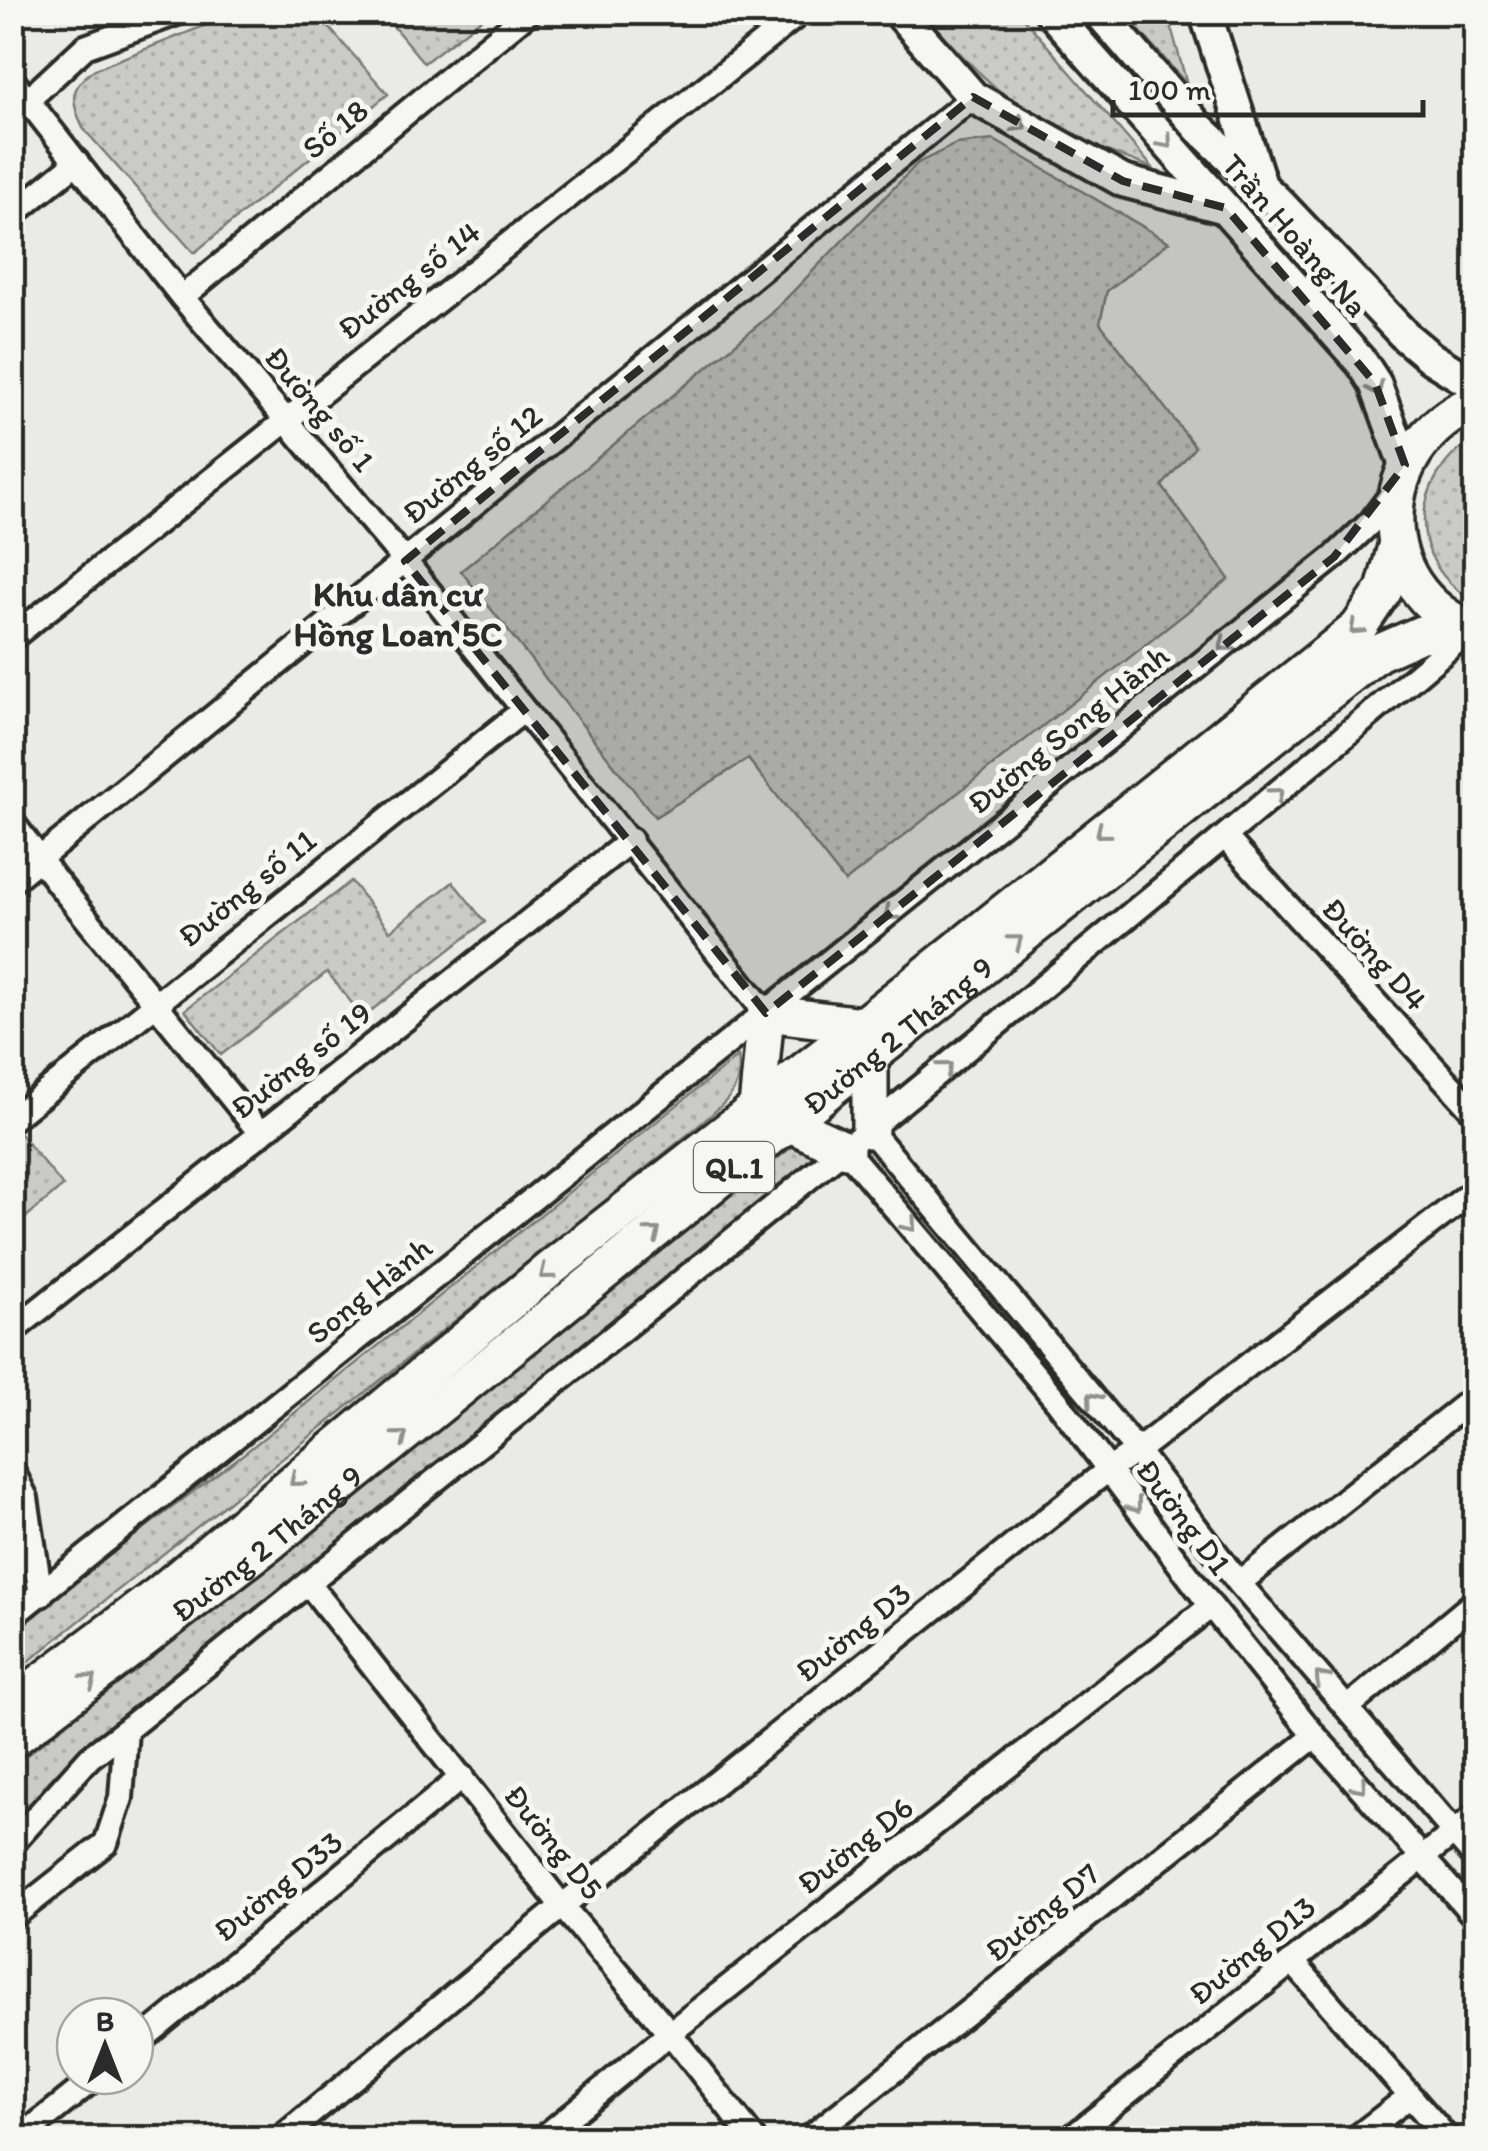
<svg xmlns="http://www.w3.org/2000/svg" width="1488" height="2151" font-family="Itim,sans-serif">
  <style>
    .grass { fill: url(#grass-dots); stroke: #7a7a79; stroke-width: 2.5 }
    .lines { fill: none; stroke-linecap: round; stroke-linejoin: round }
    .minor-casing { stroke: #2b2b2b; stroke-width: 30 }
    .major-casing { stroke: #2b2b2b; stroke-width: 38 }
    .highway-casing { stroke: #2b2b2b; stroke-width: 42 }
    .minor { stroke: #f6f6f2; stroke-width: 22 }
    .major { stroke: #f6f6f2; stroke-width: 30 }
    .highway { stroke: #f6f6f2; stroke-width: 35 }
    .oneway { stroke: #90908e }
    .marked { fill: #2b2b2b; fill-opacity: 0.2; stroke: #2b2b2b; stroke-width: 8; stroke-dasharray: 20 12; stroke-linejoin: round }
    .labels { text-anchor: middle; dominant-baseline: central; stroke-width: 10; stroke-linejoin: round; paint-order: stroke }
    .shield { fill: #f6f6f2; stroke: #686867; stroke-width: 2.5 }
    .shield-label { font-size: 30px; font-weight: bold; fill: #2b2b2b }
    .street-label { font-size: 32px; fill: #2b2b2b; stroke: #f6f6f2 }
    .neighbourhood-label { font-size: 35px; font-weight: bold; fill: #2b2b2b; stroke: #f6f6f2 }
  </style>
  <defs>
    <pattern id="grass-dots" width="8" height="8" patternUnits="userSpaceOnUse" patternTransform="scale(2.5)"><rect width="8" height="8" fill="#cacac7"/><path d="M2 2h.1M6 6h.1" fill="none" stroke="#aeaeab" stroke-width="1.8" stroke-linecap="round"/></pattern>
  </defs>
  <rect width="100%" height="100%" fill="#eaeae6"/>
  <filter id="ink" filterUnits="userSpaceOnUse"><feTurbulence type="fractalNoise" baseFrequency=".01" numOctaves="2"/><feDisplacementMap in="SourceGraphic" scale="20" xChannelSelector="R" yChannelSelector="G"/><feConvolveMatrix kernelMatrix="1 2 1 2 8 2 1 2 1" color-interpolation-filters="sRGB"/></filter>
  <g filter="url(#ink)">
    <!-- grass -->
    <path class="grass" d="M 239,12 L 316,13 L 388,94 L 194,253 L 83,128 C 71,100 68,88 95,69 Z
      M 382,13 L 489,13 L 424,63 Z
      M 923,13 L 1019,13 L 1154,169 C 1121,155 1084,144 1052,128 C 1004,103 958,52 923,13 Z
      M 1124,13 L 1167,13 L 1187,84 Z
      M 994,140 L 1169,242 L 1107,291 L 1100,323 L 1195,447 L 1162,486 L 1229,579 L 845,882 L 748,759 L 655,817 L 461,571 L 770,315 L 918,163 L 956,144 Z
      M 1475,437 L 1475,602 C 1404,561 1410,479 1475,437 Z
      M 351,881 L 390,931 L 453,882 L 485,922 L 363,1017 L 327,972 L 221,1055 L 185,1010 Z
      M 738,1056 C 744,1094 721,1105 696,1128 L 13,1674 L 13,1627 L 246,1452 Z
      M 20,1134 L 63,1186 L 13,1228 L 13,1140 Z
      M 798,1142 L 810,1147 L 813,1155 L 799,1172 L 165,1682 L 52,1777 L 13,1827 L 13,1766 Z"/>
    <g class="lines">
      <!-- minor casing -->
      <g class="minor-casing">
        <path id="minor" d="M 12,80 L 182,297 L 405,561 L 766,1013
          M 28,100 L 85,47 L 180,12
          M 12,215 L 77,162
          M 182,297 L 529,12
          M 12,638 L 801,12
          M 12,822 L 57,882 L 261,1134
          M 1226,838 L 1476,1114
          M 12,881 L 973,97
          M 12,1119 L 524,710
          M 870,1130 L 1137,1451 L 1239,1583 L 1476,1858
          M 846,1150 L 1057,1401 L 1211,1606 L 1315,1736 L 1476,1918
          M 12,1331 L 631,840
          M 12,1470 L 26,1498 L 41,1595
          M 308,1583 L 562,1906 L 670,2033 L 753,2138
          M 1239,1583 L 1476,1396
          M 12,1616 L 1334,557 L 1371,522 L 1394,491
          M 1347,1708 L 1476,1601
          M 12,1844 L 90,1757 L 126,1730
          M 12,1917 L 106,1843 L 121,1798 L 126,1730 C 576,1366 1029,1005 1470,630
          M 1292,1961 L 1447,2138
          M 135,2045 L 462,1777
          M 20,2138 L 97,2076
          M 281,2138 L 562,1906 L 1108,1470 L 1137,1451 L 1476,1189
          M 543,2138 L 670,2033 L 1211,1606
          M 809,2138 L 1315,1736
          M 1071,2138 L 1476,1815
          M 1356,2138 L 1410,2096"/>
      </g>
      <!-- major casing -->
      <g class="major-casing">
        <path id="major" d="M 899,12 L 973,97 L 1123,181 L 1222,207
          M 1051,12 L 1362,363 L 1375,383 L 1405,465
          M 1099,12 L 1199,128 L 1279,203 L 1406,337 L 1431,358 L 1476,386
          M 1205,12 L 1261,185"/>
      </g>
      <!-- highway casing -->
      <g class="highway-casing">
        <g id="highway">
          <path d="M 1475,631 C 1365,589 1371,445 1476,402"/>
          <path d="M 870,1057 L 870,1130"/>
          <path d="M 757,1108 L 766,1013 L 863,1025"/>
          <path d="M 788,1123 L 846,1150"/>
          <path d="M 12,1704 L 159,1594 L 551,1268 L 863,1025 L 1358,628 L 1384,590 L 1397,543"/>
          <path id="s1" d="M 12,1740 L 272,1541 L 870,1057 L 1378,653 L 1421,634 L 1471,630"/>
        </g>
      </g>
      <!-- minor -->
      <use href="#minor" class="minor"/>
      <!-- major -->
      <use href="#major" class="major"/>
      <!-- highway -->
      <use href="#highway" class="highway"/>
    </g>
    <!-- one-way arrows -->
    <defs><path id="oneway-chevron" d="M-2-3.5L2.5 0L-2 3.5" fill="none" stroke-width="1.6" stroke-linecap="round" stroke-linejoin="round" transform="scale(2.5)"/></defs>
    <g class="oneway">
      <use href="#oneway-chevron" transform="translate(1020 125) rotate(31)"/>
      <use href="#oneway-chevron" transform="translate(1166 142) rotate(48)"/>
      <use href="#oneway-chevron" transform="translate(1376 389) rotate(66)"/>
      <use href="#oneway-chevron" transform="translate(1356 628) rotate(137)"/>
      <use href="#oneway-chevron" transform="translate(1225 645) rotate(141)"/>
      <use href="#oneway-chevron" transform="translate(1277 794) rotate(-40)"/>
      <use href="#oneway-chevron" transform="translate(1102 832) rotate(141)"/>
      <use href="#oneway-chevron" transform="translate(890 914) rotate(141)"/>
      <use href="#oneway-chevron" transform="translate(1016 941) rotate(-38)"/>
      <use href="#oneway-chevron" transform="translate(946 1068) rotate(-39)"/>
      <use href="#oneway-chevron" transform="translate(910 1225) rotate(50)"/>
      <use href="#oneway-chevron" transform="translate(654 1233) rotate(-39)"/>
      <use href="#oneway-chevron" transform="translate(546 1273) rotate(141)"/>
      <use href="#oneway-chevron" transform="translate(1093 1399) rotate(-130)"/>
      <use href="#oneway-chevron" transform="translate(401 1437) rotate(-39)"/>
      <use href="#oneway-chevron" transform="translate(296 1480) rotate(140)"/>
      <use href="#oneway-chevron" transform="translate(1135 1506) rotate(53)"/>
      <use href="#oneway-chevron" transform="translate(1321 1678) rotate(-131)"/>
      <use href="#oneway-chevron" transform="translate(90 1680) rotate(-38)"/>
      <use href="#oneway-chevron" transform="translate(1360 1786) rotate(49)"/>
    </g>
  </g>
  <!-- marked area -->
  <path class="marked" d="M 973,97 L 1123,181 L 1226,208 L 1375,383 L 1405,465 L 1334,557 L 766,1013 L 405,561 Z"/>
  <g class="labels">
    <!-- shield labels -->
    <rect class="shield" x="694" y="1142" width="80" height="50" rx="8"/>
    <g class="shield-label">
      <text x="734" y="1167">QL.1</text>
    </g>
    <!-- street labels -->
    <g class="street-label">
      <text transform="translate(335 129) rotate(-39)">Số 18</text>
      <text transform="translate(1295 235) rotate(49)">Trần Hoàng Na</text>
      <text transform="translate(409 280) rotate(-38)">Đường số 14</text>
      <text transform="translate(320 409) rotate(50)">Đường số 1</text>
      <text transform="translate(472 464) rotate(-39)">Đường số 12</text>
      <text transform="translate(1068 729) rotate(-39)">Đường Song Hành</text>
      <text transform="translate(247 888) rotate(-39)">Đường số 11</text>
      <text transform="translate(1375 954) rotate(48)">Đường D4</text>
      <text stroke="none"><textPath href="#s1" startOffset="1132">Đường 2 Tháng 9</textPath></text>
      <text transform="translate(301 1060) rotate(-38)">Đường số 19</text>
      <text transform="translate(369 1290) rotate(-39)">Song Hành</text>
      <text transform="translate(1184 1517) rotate(53)">Đường D1</text>
      <text stroke="none"><textPath href="#s1" startOffset="322">Đường 2 Tháng 9</textPath></text>
      <text transform="translate(853 1632) rotate(-39)">Đường D3</text>
      <text transform="translate(554 1842) rotate(51)">Đường D5</text>
      <text transform="translate(855 1845) rotate(-38)">Đường D6</text>
      <text transform="translate(278 1886) rotate(-39)">Đường D33</text>
      <text transform="translate(1042 1912) rotate(-39)">Đường D7</text>
      <text transform="translate(1252 1950) rotate(-39)">Đường D13</text>
    </g>
    <!-- neighbourhood labels -->
    <g class="neighbourhood-label">
      <text x="398" y="594">Khu dân cư<tspan x="398" dy="40">Hồng Loan 5C</tspan></text>
    </g>
  </g>
  <!-- margin -->
  <rect width="1488" height="2151" fill="none" stroke="#f6f6f2" stroke-width="50"/>
  <rect x="25" y="25" width="1438" height="2101" fill="none" stroke="#2b2b2b" stroke-width="4" filter="url(#ink)"/>
  <!-- north arrow -->
  <g transform="translate(105 2046)"><circle r="48" fill="#f6f6f2" stroke="#a5a5a2" stroke-width="2.5"/>
  <path d="M0-8L18 38L0 25L-18 38Z" fill="#2b2b2b"/>
  <text y="-15" font-size="28" font-weight="bold" text-anchor="middle" fill="#2b2b2b">B</text>
  </g>
  <!-- scale -->
  <path d="M1113 100v15h310v-15" fill="none" stroke="#2b2b2b" stroke-width="5"/>
  <text x="1128" y="100" font-size="30" fill="#2b2b2b" stroke="#f6f6f2" stroke-width="8" paint-order="stroke">100 m</text>
</svg>
